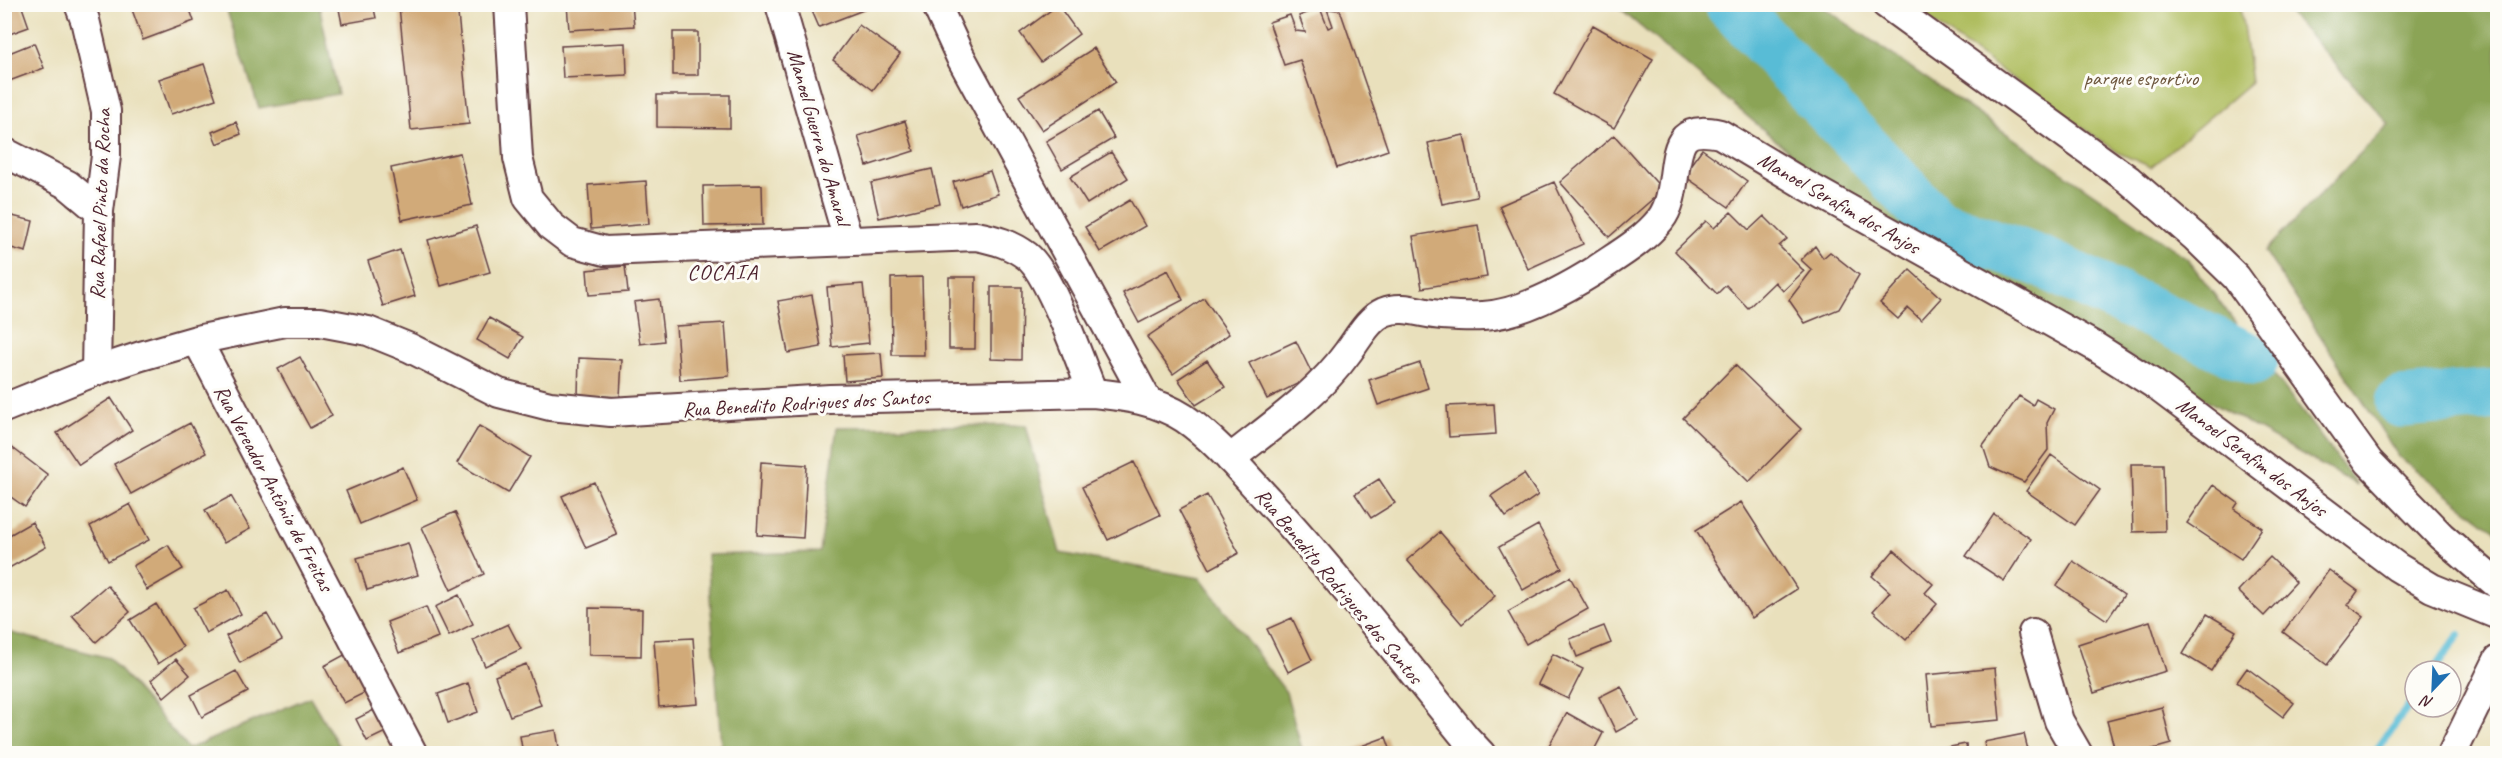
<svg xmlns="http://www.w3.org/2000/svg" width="2502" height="758" font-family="Caveat,sans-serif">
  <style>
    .green { fill: #afbd5f; stroke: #7c6e45; stroke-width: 1.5 }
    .forest { fill: #8ba456; stroke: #6a6240; stroke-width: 1.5 }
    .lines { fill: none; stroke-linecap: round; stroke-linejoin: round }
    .stream { stroke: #58bcd6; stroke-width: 8 }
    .river { stroke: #58bcd6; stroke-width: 51 }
    .building { fill: #d1aa79 }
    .street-casing { stroke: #623c41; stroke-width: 32 }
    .street { stroke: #fff; stroke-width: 28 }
    .labels { text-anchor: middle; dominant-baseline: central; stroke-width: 6; stroke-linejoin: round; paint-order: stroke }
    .park-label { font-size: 21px; fill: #6d563d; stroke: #fdfcf7 }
    .street-label { font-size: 21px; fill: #4a1f2b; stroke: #fdfcf7 }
    .neighbourhood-label { font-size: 22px; letter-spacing: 1.5px; fill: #4a1f2b; stroke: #fdfcf7 }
  </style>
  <rect width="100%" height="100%" fill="#fdfcf7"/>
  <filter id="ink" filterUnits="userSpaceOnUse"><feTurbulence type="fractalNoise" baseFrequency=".0167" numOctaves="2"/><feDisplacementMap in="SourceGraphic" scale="12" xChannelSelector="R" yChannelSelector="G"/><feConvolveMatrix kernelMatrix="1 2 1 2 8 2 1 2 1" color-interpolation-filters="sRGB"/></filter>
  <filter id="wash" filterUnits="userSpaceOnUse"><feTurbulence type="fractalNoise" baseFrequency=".008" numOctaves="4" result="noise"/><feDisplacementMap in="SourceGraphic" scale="24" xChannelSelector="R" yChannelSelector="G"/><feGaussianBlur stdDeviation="1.35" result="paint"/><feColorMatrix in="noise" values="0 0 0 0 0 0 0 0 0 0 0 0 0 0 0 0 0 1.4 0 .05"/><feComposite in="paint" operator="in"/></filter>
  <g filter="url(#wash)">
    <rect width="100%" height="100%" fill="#e9e0bc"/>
    <!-- green -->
    <path class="green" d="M 1908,5 L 2240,5 L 2251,82 L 2151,167 L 2119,153 Z"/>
    <!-- forest -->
    <path class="forest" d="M 225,5 L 319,5 L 338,94 L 259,108 Z
      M 1615,5 L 1820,5 L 2187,258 L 2357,485 L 1835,190 Z
      M 2282,5 L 2497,5 L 2497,532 L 2399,457 L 2265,251 L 2389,124 Z
      M 1026,425 L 1060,553 L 1200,578 L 1286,692 L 1303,753 L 694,753 L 721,745 L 707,555 L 820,552 L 837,427 Z
      M 4,631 L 109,658 L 188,749 L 310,697 L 343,753 L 5,753 Z"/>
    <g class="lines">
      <!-- stream -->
      <path class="stream" d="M 2433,671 L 2459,635
        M 2374,754 L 2415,697"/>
      <!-- river -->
      <path class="river" d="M 1730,4 L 1936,224 L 2042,262 L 2253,360
        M 2401,402 L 2498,394"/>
    </g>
    <g id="blocks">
      <!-- building -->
      <path class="building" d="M 4,4 L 21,4 L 29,27 L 4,36 Z
        M 130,4 L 188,4 L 194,21 L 143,40 Z
        M 338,4 L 373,4 L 376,18 L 342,24 Z
        M 412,4 L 457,4 L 469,124 L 411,130 L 399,6 Z
        M 567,4 L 632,4 L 634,26 L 569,30 Z
        M 809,4 L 870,4 L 871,7 L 819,27 Z
        M 1058,5 L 1079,34 L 1041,62 L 1020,33 Z
        M 1320,8 L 1328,28 L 1333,26 L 1327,9 L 1340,10 L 1388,150 L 1337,168 L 1300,60 L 1284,65 L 1269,22 L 1290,15 L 1296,31 L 1305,32 L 1299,16 Z
        M 859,25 L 900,54 L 873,90 L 833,60 Z
        M 1593,25 L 1653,59 L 1614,128 L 1554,94 Z
        M 673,32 L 698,32 L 698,75 L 673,75 Z
        M 34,43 L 44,68 L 4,83 L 4,55 Z
        M 626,43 L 627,75 L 563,78 L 561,46 Z
        M 1094,48 L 1116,82 L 1042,130 L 1019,96 Z
        M 204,64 L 216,99 L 171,114 L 159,79 Z
        M 657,95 L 730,95 L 730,128 L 657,127 Z
        M 1098,111 L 1114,138 L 1062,169 L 1046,141 Z
        M 905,121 L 914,151 L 867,166 L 858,136 Z
        M 236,122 L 241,134 L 217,144 L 212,132 Z
        M 1464,135 L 1477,197 L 1442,204 L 1428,143 Z
        M 1614,135 L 1663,190 L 1609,237 L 1560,182 Z
        M 1702,149 L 1747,181 L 1729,207 L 1683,175 Z
        M 1111,152 L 1128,178 L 1087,204 L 1070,177 Z
        M 460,153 L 472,205 L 402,220 L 391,168 Z
        M 932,169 L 940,204 L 879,218 L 871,183 Z
        M 990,171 L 998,194 L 961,206 L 953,182 Z
        M 646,181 L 649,224 L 591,229 L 588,185 Z
        M 1554,182 L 1583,244 L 1528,269 L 1499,206 Z
        M 762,185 L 763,225 L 704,226 L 703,186 Z
        M 1130,200 L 1145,226 L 1100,252 L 1085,227 Z
        M 1731,212 L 1749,230 L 1764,216 L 1787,239 L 1779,246 L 1804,271 L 1783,291 L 1775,282 L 1748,308 L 1726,285 L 1717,294 L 1675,251 L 1706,221 L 1714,228 Z
        M 4,214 L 33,221 L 26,252 L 4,246 Z
        M 1478,225 L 1487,277 L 1422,288 L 1413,236 Z
        M 476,226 L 490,272 L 441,286 L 428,240 Z
        M 1815,246 L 1823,258 L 1830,252 L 1859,275 L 1839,309 L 1805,323 L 1789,300 L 1812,270 L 1801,260 Z
        M 400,250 L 415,296 L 383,306 L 368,261 Z
        M 625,266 L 628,292 L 589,295 L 587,270 Z
        M 1168,270 L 1183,300 L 1139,323 L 1123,293 Z
        M 1910,270 L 1941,298 L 1921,320 L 1908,308 L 1898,319 L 1880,303 Z
        M 922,277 L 924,355 L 892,355 L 891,278 Z
        M 949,277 L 976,277 L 975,349 L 949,349 Z
        M 863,284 L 869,343 L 832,347 L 827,287 Z
        M 991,287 L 1022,287 L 1021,360 L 991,359 Z
        M 812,295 L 821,347 L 788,353 L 778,301 Z
        M 1204,298 L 1229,334 L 1173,374 L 1147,337 Z
        M 659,299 L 664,341 L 640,344 L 634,302 Z
        M 489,318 L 523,337 L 510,359 L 477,340 Z
        M 725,323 L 729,376 L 680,380 L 676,326 Z
        M 1296,341 L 1313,376 L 1267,399 L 1249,363 Z
        M 881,353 L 883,378 L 845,381 L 843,355 Z
        M 300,357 L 332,416 L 310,428 L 278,369 Z
        M 579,358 L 622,360 L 620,397 L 578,395 Z
        M 1207,360 L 1225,387 L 1196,405 L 1178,379 Z
        M 1420,363 L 1428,388 L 1378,405 L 1369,380 Z
        M 1735,365 L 1801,429 L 1749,482 L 1683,418 Z
        M 2019,396 L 2033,405 L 2036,399 L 2054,409 L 2047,423 L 2048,450 L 2024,482 L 1990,467 L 1983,446 Z
        M 111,398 L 132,430 L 79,465 L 57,433 Z
        M 1494,404 L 1496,434 L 1449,437 L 1447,406 Z
        M 190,423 L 206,453 L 131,494 L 114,464 Z
        M 479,426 L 530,457 L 508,493 L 457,463 Z
        M 10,446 L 48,475 L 25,507 L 4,492 L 4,453 Z
        M 2051,455 L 2100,490 L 2075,525 L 2026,491 Z
        M 761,462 L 807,465 L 803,538 L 757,535 Z
        M 1134,462 L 1160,515 L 1108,540 L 1082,487 Z
        M 2131,464 L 2163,464 L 2165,531 L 2133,532 Z
        M 403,467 L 417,500 L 360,524 L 346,491 Z
        M 1524,474 L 1538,495 L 1506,517 L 1491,496 Z
        M 1379,479 L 1395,503 L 1371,518 L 1355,494 Z
        M 594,482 L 617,535 L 586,548 L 562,496 Z
        M 2213,485 L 2238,503 L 2234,509 L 2262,528 L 2241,559 L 2187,523 Z
        M 1207,495 L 1239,553 L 1210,569 L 1179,510 Z
        M 231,496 L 250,529 L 224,543 L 205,510 Z
        M 1741,502 L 1797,589 L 1752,618 L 1696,530 Z
        M 130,504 L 149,540 L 108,561 L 90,526 Z
        M 455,512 L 484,574 L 451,590 L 422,527 Z
        M 1994,514 L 2031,539 L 2004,581 L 1966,556 Z
        M 32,522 L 46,547 L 4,571 L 4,538 Z
        M 1538,525 L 1562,568 L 1523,590 L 1499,547 Z
        M 1440,532 L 1495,596 L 1462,624 L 1407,560 Z
        M 408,543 L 418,575 L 367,590 L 357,558 Z
        M 168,545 L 183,569 L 147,590 L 133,566 Z
        M 1894,550 L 1933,584 L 1925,593 L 1937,604 L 1906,640 L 1873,611 L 1890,592 L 1872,576 Z
        M 2270,557 L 2296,582 L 2264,616 L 2238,591 Z
        M 2073,561 L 2124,595 L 2107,620 L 2057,586 Z
        M 2329,570 L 2358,591 L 2348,605 L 2364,617 L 2327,665 L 2283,632 Z
        M 1570,577 L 1588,609 L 1526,644 L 1508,612 Z
        M 107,585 L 130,612 L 96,642 L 72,615 Z
        M 228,590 L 241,614 L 206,633 L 193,608 Z
        M 459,595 L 473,624 L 449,636 L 435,607 Z
        M 156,604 L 183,647 L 158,664 L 130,620 Z
        M 426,607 L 438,637 L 399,653 L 387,622 Z
        M 589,608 L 642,609 L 641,656 L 589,655 Z
        M 267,614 L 282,640 L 240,663 L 226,636 Z
        M 2207,614 L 2236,631 L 2211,671 L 2183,654 Z
        M 1292,618 L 1312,660 L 1288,672 L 1267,629 Z
        M 2150,621 L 2166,671 L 2094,693 L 2078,644 Z
        M 508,624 L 521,649 L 485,666 L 473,640 Z
        M 1604,626 L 1611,643 L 1577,657 L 1570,639 Z
        M 693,638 L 698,704 L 659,707 L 654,640 Z
        M 348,653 L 368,691 L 344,703 L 324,666 Z
        M 1553,654 L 1583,669 L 1568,699 L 1538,684 Z
        M 176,659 L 190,675 L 164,697 L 151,680 Z
        M 526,664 L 541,705 L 510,716 L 495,676 Z
        M 1995,668 L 2000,720 L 1931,726 L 1926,675 Z
        M 2247,668 L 2294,703 L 2283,717 L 2237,682 Z
        M 236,671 L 248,692 L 202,717 L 191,695 Z
        M 468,683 L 478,712 L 448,723 L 438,694 Z
        M 1621,686 L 1638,720 L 1616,732 L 1599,697 Z
        M 380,707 L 392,729 L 367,741 L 356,719 Z
        M 2162,707 L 2171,744 L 2135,754 L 2116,754 L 2107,721 Z
        M 1567,713 L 1603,733 L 1592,754 L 1557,754 L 1547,749 Z
        M 556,730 L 560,754 L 523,754 L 520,736 Z
        M 2024,734 L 2029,754 L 1986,754 L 1984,742 Z
        M 1386,737 L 1392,754 L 1342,754 L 1342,753 Z
        M 1966,744 L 1967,754 L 1924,754 L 1924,752 Z"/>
    </g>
  </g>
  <g filter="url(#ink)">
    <use href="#blocks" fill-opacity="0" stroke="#623c41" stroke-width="1.5"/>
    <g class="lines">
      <!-- street casing -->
      <g class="street-casing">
        <path id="street" d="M 79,4 L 85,20 L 106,111 L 106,156 L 99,211 L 96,371
          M 509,4 L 518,158 L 528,198 L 551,226 L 572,242 L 605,251 L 976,236 C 996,240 1011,244 1027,256 C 1050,274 1080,362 1093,393
          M 780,4 L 848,240
          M 936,4 L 960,56 L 1148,402
          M 1886,4 L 2129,180 L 2196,238 L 2236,277 L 2369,462 L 2441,536 L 2498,585
          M 4,152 L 68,185 L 99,211
          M 197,340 L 413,754
          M 4,408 L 96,371 L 141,356 L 197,340 L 285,322 L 320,322 L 368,331 L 410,348 L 499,393 L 550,406 L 611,412 L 830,399 L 1093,393 C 1125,396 1156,400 1184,418 C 1215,439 1243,473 1268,500 C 1338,576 1401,658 1466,738 L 1481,754
          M 1230,459 C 1271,426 1317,395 1348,352 C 1358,339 1368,319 1384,312 C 1404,304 1421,314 1442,315 C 1455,316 1470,317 1483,316 C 1521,314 1564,290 1596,270 C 1618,255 1643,241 1660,220 C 1679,196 1670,154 1685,138 C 1694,129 1710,132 1720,134 L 1802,183 L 2094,346 L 2154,384 L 2397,567 L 2432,588 L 2498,615
          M 2033,633 L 2059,721 L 2078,754
          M 2452,754 L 2498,660"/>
      </g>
      <!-- street -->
      <use href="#street" class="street"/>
    </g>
  </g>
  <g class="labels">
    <!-- park labels -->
    <g class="park-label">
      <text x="2141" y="78">parque esportivo</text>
    </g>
    <!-- street labels -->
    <g class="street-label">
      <text transform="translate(819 137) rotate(74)">Manoel Guerra do Amaral</text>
      <text transform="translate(1839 203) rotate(30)">Manoel Serafim dos Anjos</text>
      <text transform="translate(100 204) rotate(-88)">Rua Rafael Pinto da Rocha</text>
      <text transform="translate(806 403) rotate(-3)">Rua Benedito Rodrigues dos Santos</text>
      <text transform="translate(2252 457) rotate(37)">Manoel Serafim dos Anjos</text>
      <text transform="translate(274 488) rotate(62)">Rua Vereador Antônio de Freitas</text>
      <text transform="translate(1339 586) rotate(50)">Rua Benedito Rodrigues dos Santos</text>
    </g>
    <!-- neighbourhood labels -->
    <g class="neighbourhood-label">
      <text x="723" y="272">COCAIA</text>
    </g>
  </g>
  <!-- margin -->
  <rect width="2502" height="758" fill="none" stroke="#fdfcf7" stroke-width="24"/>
  <!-- north arrow -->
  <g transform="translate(2433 689) rotate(203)"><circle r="28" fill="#fdfcf7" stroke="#b5a4a5" stroke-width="1.5"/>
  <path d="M0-4.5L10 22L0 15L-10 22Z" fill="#1f6fb2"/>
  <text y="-9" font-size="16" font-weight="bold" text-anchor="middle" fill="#4a1f2b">N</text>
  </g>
</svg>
